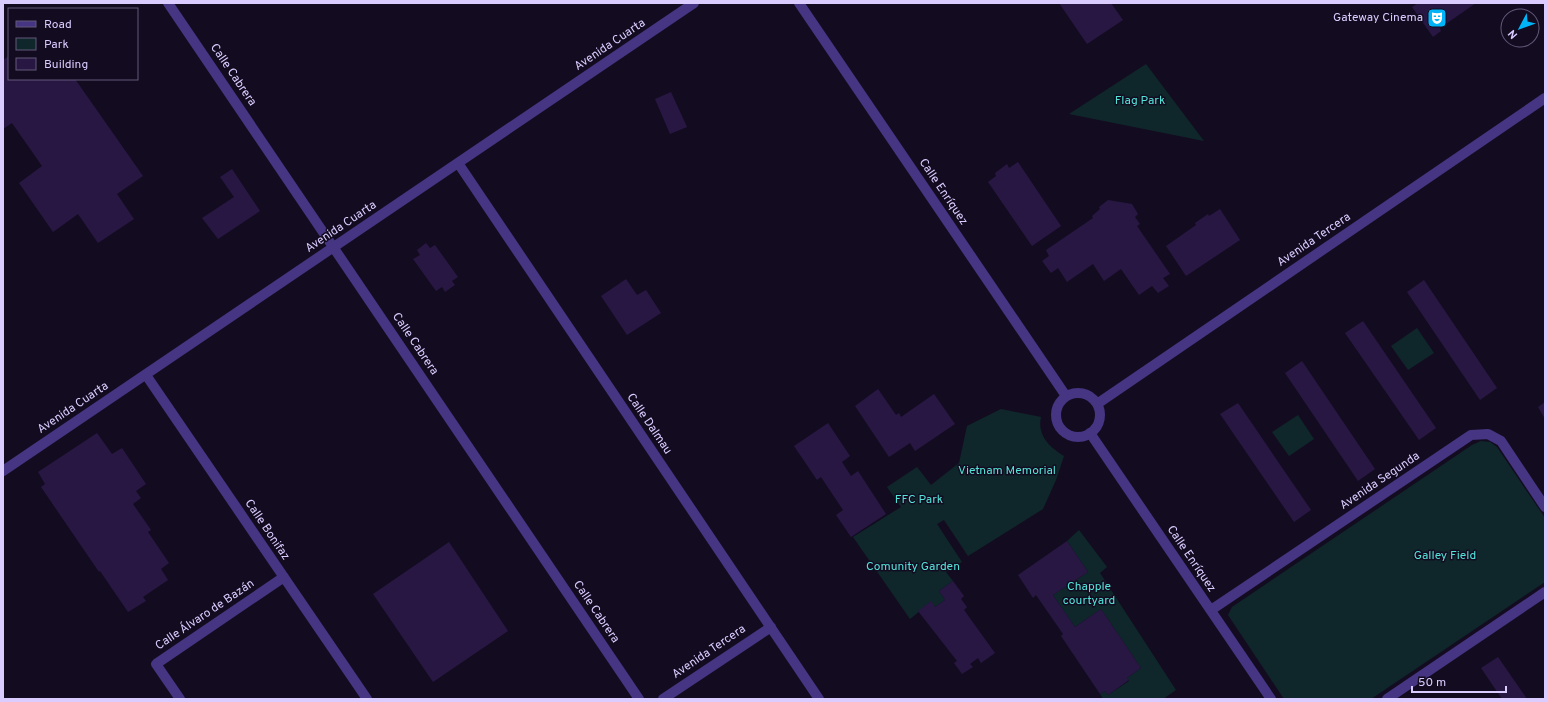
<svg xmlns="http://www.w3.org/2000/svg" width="1548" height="702" font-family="Overpass,sans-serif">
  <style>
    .green { fill: #0f272b }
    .building { fill: #281743 }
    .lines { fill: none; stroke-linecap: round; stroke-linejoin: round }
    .minor { stroke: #453582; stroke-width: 10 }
    .tertiary { stroke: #453582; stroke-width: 10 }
    .labels { text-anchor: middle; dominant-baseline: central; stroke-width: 3; stroke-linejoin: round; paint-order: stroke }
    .poi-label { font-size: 12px; fill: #dbccff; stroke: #130c21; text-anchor: end }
    .street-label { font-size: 12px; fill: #dbccff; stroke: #130c21 }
    .park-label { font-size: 12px; fill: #53e4d9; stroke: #130c21 }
  </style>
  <rect width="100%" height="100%" fill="#130c21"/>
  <!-- green -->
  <path class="green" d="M 1146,64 L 1204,141 L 1069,114 Z
    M 1417,328 L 1434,353 L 1408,370 L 1391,346 Z
    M 1001,409 L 1041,417 C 1037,435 1049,447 1064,456 L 1056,480 L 1043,509 L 968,556 L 944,520 L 937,524 L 962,562 L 946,572 L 953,581 L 939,591 L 945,600 L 935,607 L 931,602 L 910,619 L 853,537 L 901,507 L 887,487 L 917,467 L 931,485 L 959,463 L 967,426 Z
    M 1298,415 L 1314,439 L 1289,456 L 1272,432 Z
    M 1481,441 L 1490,442 L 1497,447 L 1545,518 L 1545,582 L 1371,699 L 1284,699 L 1228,615 L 1232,607 L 1472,445 Z
    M 1079,530 L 1107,567 L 1100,573 L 1176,690 L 1163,699 L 1103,699 L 1100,694 L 1105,691 L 1108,695 L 1129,681 L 1127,678 L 1141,668 L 1101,609 L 1075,627 L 1053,595 L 1088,572 L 1067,541 Z"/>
  <!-- building -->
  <path class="building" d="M 1059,3 L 1111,3 L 1123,20 L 1087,44 Z
    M 1418,3 L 1423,4 L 1476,3 L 1440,28 L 1441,31 L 1433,37 L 1412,7 Z
    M 9,56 L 9,79 L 75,79 L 143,176 L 117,194 L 134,219 L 98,243 L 78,214 L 53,232 L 19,183 L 42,166 L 12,123 L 3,129 L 3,60 Z
    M 671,92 L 687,127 L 670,134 L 655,99 Z
    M 1018,162 L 1061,226 L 1032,246 L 988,182 L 996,176 L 995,173 L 1007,164 L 1009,168 Z
    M 232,169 L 260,211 L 218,239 L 202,218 L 234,197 L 220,177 Z
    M 1108,200 L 1132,204 L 1138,214 L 1135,217 L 1140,224 L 1137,226 L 1170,274 L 1163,278 L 1169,286 L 1158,293 L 1152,286 L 1139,295 L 1121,269 L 1104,281 L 1093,264 L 1067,282 L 1058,268 L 1051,273 L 1042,261 L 1049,256 L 1046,250 L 1093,218 L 1092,216 L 1100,209 L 1099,207 Z
    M 1220,209 L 1240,240 L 1186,276 L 1166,246 L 1196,225 L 1195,223 L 1208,214 L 1209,216 Z
    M 426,243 L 430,248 L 435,245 L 458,277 L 452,281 L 455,285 L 445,292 L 442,287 L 436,291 L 413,259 L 420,255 L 417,250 Z
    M 626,279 L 637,295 L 646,290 L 661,313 L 627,335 L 601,296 Z
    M 1424,280 L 1497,388 L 1480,400 L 1407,292 Z
    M 1363,321 L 1436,428 L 1419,440 L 1345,333 Z
    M 1302,361 L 1375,469 L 1358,481 L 1285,373 Z
    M 878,389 L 896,415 L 899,413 L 901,417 L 934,394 L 955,424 L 915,451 L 910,443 L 889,457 L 855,406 Z
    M 1545,402 L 1545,419 L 1538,407 Z
    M 1238,403 L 1311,510 L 1294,522 L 1220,414 Z
    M 828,423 L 850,456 L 842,462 L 851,476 L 858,471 L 886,514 L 851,537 L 836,515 L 843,510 L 821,477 L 817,480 L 794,446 Z
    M 97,433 L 112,454 L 122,448 L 146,484 L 136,491 L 141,498 L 133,504 L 151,530 L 148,532 L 169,563 L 161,569 L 168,580 L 143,597 L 146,601 L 128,612 L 100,571 L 99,572 L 41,487 L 45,484 L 38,472 Z
    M 1067,541 L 1088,572 L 1053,595 L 1075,627 L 1101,609 L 1141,668 L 1127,678 L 1129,680 L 1108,695 L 1105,691 L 1100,694 L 1061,636 L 1063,634 L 1036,595 L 1033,598 L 1018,575 Z
    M 449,542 L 508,631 L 433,682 L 373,594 Z
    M 953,581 L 964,596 L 961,599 L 967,607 L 964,610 L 995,653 L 981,663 L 978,658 L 970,664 L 973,667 L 962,674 L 954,663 L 957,661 L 918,611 L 931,601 L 935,607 L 945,600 L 939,591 Z
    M 1498,657 L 1527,699 L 1502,699 L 1481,668 Z"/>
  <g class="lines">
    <!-- minor -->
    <path class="minor" d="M 168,3 L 639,699
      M 458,163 L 819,699
      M 146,375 L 367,699
      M 1090,433 L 1271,699
      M 3,471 L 694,3
      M 1211,610 L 1471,435 L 1488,434 L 1501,441 L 1545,507
      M 180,699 L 156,664 L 284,577
      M 663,699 L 771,627
      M 1387,699 L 1545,592"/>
    <!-- tertiary -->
    <path class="tertiary" d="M 799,3 L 1066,396
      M1056 415a22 22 0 1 1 44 0a22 22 0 1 1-44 0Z
      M 1097,404 L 1545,98"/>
  </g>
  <!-- icons -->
  <defs>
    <g id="theatre-square" transform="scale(1)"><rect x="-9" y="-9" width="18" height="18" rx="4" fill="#00b4f7" stroke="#130c21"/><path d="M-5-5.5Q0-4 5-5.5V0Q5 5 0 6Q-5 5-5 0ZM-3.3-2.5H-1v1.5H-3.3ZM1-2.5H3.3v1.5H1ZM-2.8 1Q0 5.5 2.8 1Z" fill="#fff"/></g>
  </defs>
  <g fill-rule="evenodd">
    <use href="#theatre-square" x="1437" y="18"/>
  </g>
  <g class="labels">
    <!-- poi labels -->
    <g class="poi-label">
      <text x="1423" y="18">Gateway Cinema</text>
    </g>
    <!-- street labels -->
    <g class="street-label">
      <text transform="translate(610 45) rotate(-34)">Avenida Cuarta</text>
      <text transform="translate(233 75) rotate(56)">Calle Cabrera</text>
      <text transform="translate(943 192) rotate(56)">Calle Enríquez</text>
      <text transform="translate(341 227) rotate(-34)">Avenida Cuarta</text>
      <text transform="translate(1314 240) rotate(-34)">Avenida Tercera</text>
      <text transform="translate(415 344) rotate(56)">Calle Cabrera</text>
      <text transform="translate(73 408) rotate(-34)">Avenida Cuarta</text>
      <text transform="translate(649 424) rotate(56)">Calle Dalmau</text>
      <text transform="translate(1380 481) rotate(-34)">Avenida Segunda</text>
      <text transform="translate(267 530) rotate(56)">Calle Bonifaz</text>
      <text transform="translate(1191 559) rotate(56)">Calle Enríquez</text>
      <text transform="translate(596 612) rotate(56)">Calle Cabrera</text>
      <text transform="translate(205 615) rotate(-34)">Calle Álvaro de Bazán</text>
      <text transform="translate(709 652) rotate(-34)">Avenida Tercera</text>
    </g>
    <!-- park labels -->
    <g class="park-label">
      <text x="1140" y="101">Flag Park</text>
      <text x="1007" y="471">Vietnam Memorial</text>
      <text x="919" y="500">FFC Park</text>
      <text x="1445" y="556">Galley Field</text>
      <text x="913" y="567">Comunity Garden</text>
      <text x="1089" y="587">Chapple<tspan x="1089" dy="14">courtyard</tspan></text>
    </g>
  </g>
  <!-- border -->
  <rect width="1548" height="702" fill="none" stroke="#dbccff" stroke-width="8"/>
  <!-- legend -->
  <rect x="8" y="8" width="130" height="72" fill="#130c21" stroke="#63597a"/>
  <rect x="16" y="21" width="20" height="6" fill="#453582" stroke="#63597a"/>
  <text x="44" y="28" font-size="12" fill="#dbccff">Road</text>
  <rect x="16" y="38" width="20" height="12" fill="#0f272b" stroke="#63597a"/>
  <text x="44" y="48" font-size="12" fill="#dbccff">Park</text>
  <rect x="16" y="58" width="20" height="12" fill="#281743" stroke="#63597a"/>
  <text x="44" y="68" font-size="12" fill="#dbccff">Building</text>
  <!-- north arrow -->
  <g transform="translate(1520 28) rotate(229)"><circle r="19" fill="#130c21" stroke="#63597a"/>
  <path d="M0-3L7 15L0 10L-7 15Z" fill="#00b4f7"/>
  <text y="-6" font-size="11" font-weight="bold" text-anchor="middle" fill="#dbccff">N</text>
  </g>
  <!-- scale -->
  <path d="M1412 686v6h94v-6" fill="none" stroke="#dbccff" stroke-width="2"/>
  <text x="1418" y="686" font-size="12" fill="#dbccff" stroke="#130c21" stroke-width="3" paint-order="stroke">50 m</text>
</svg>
